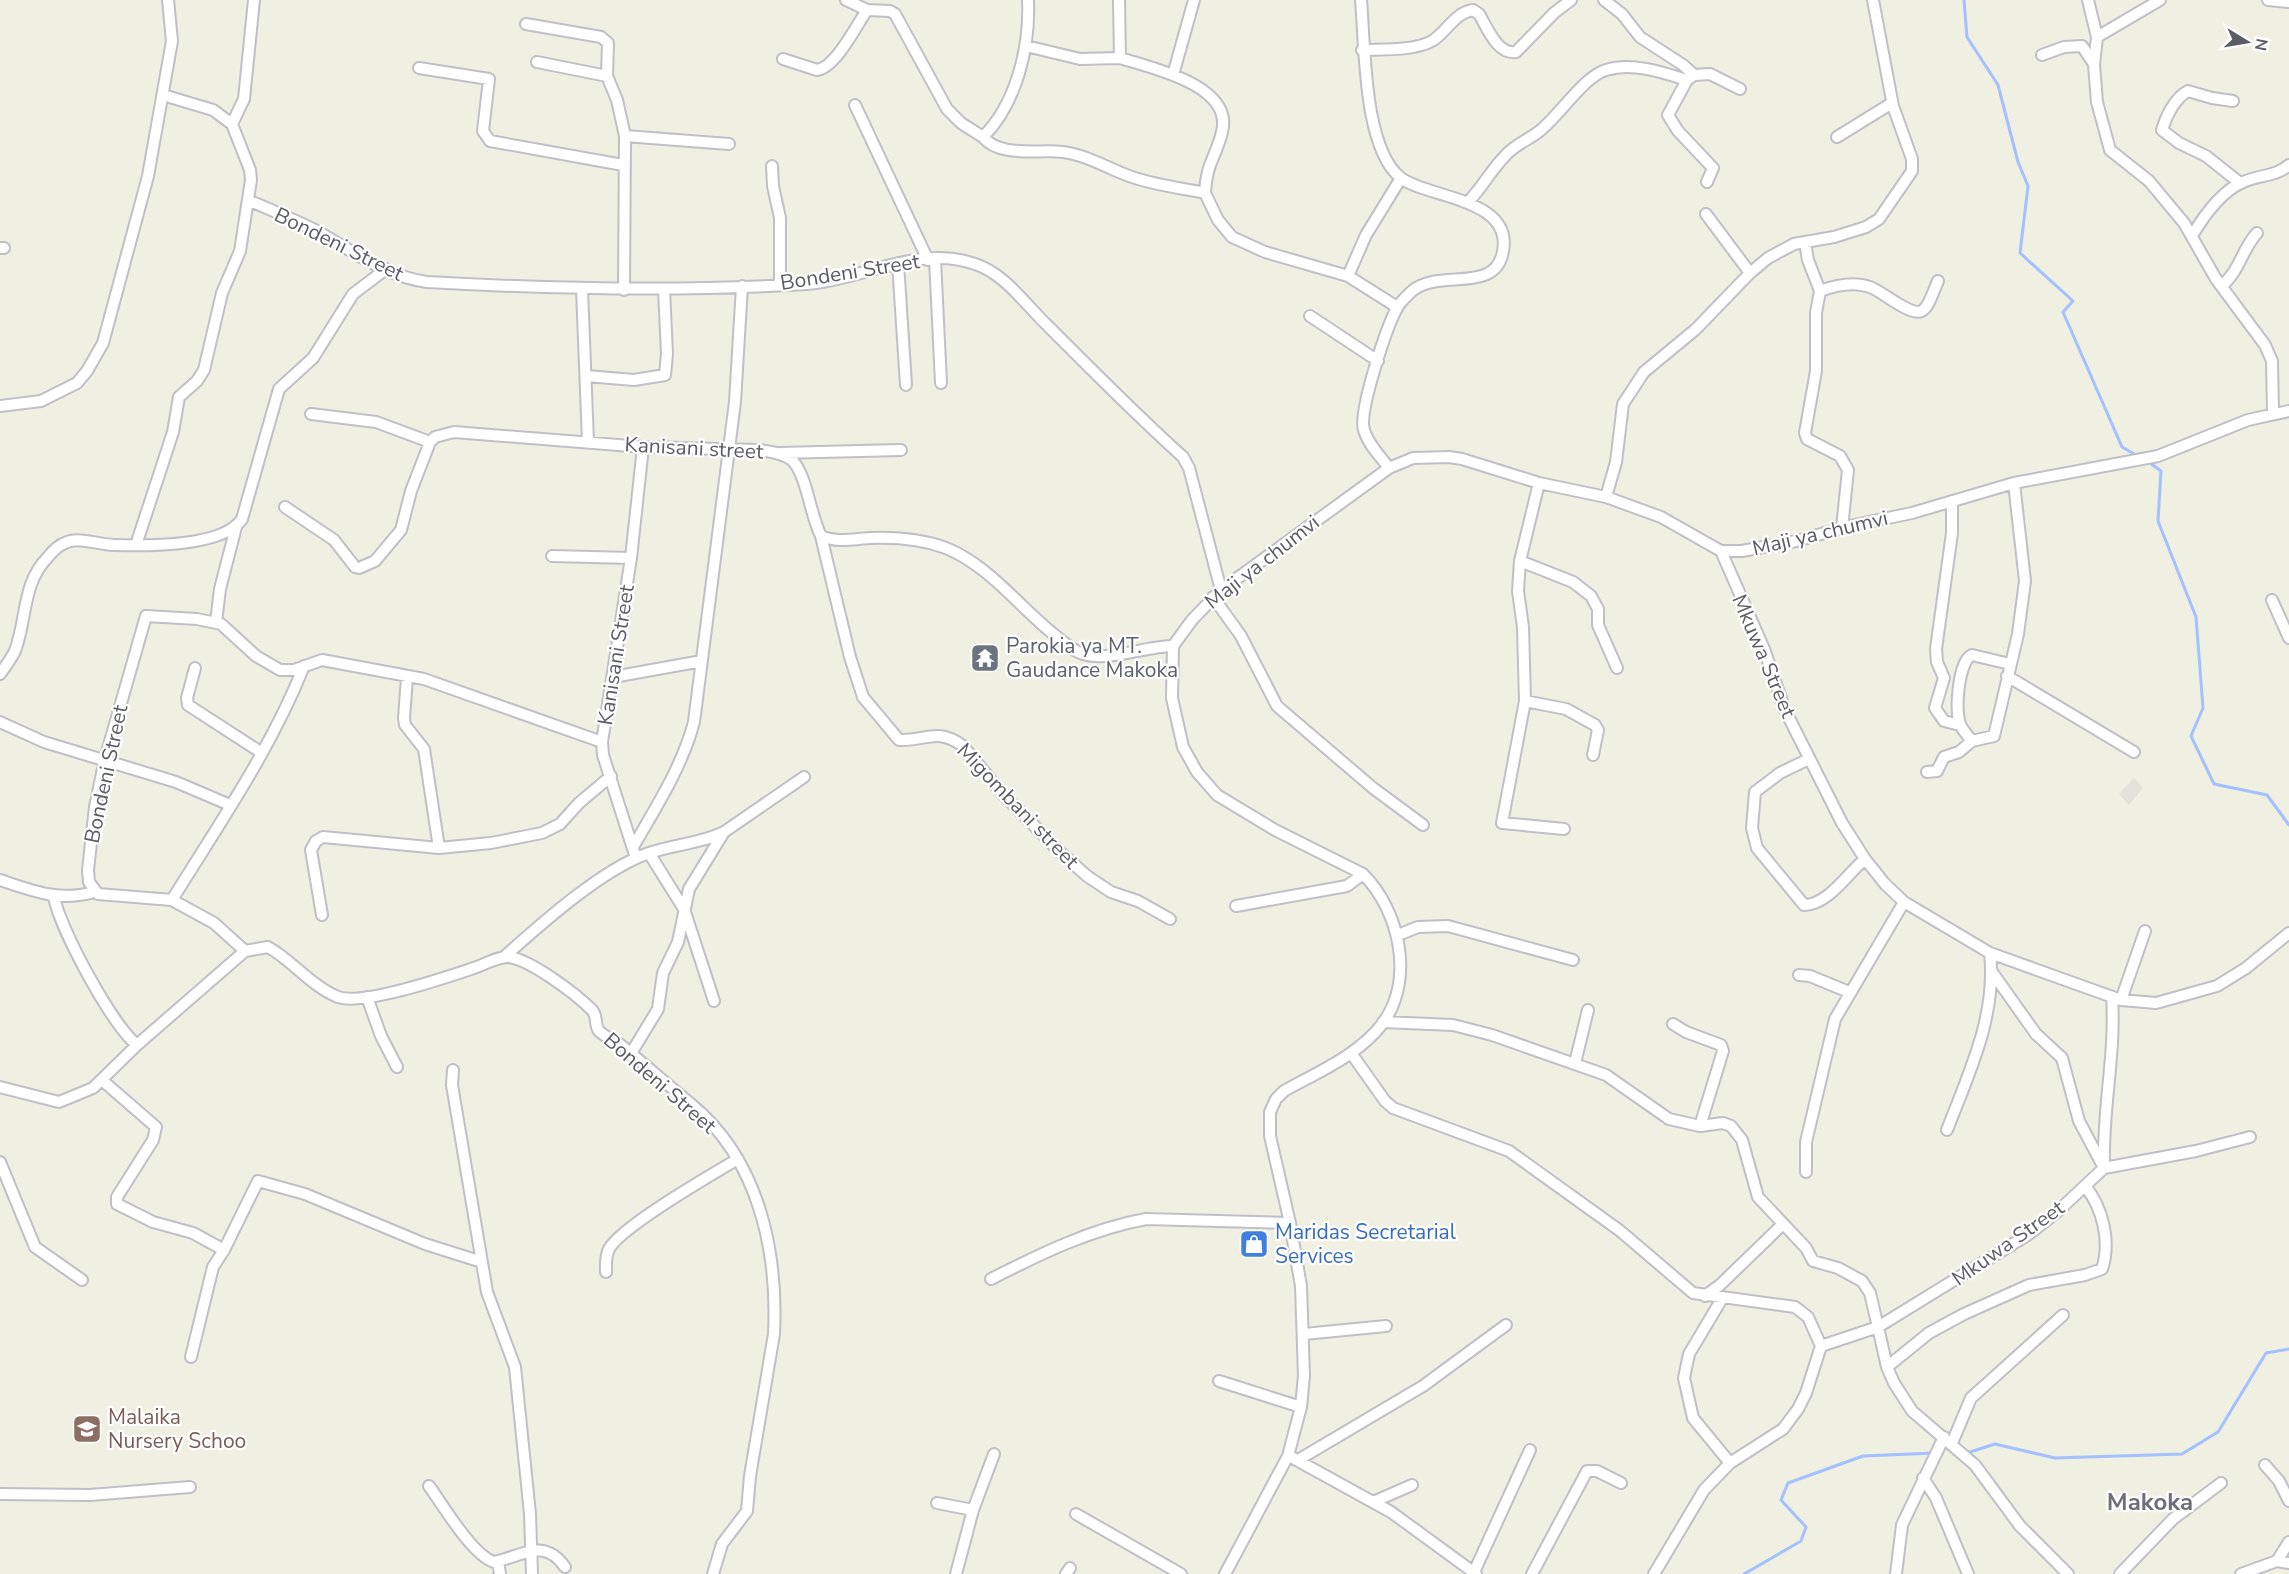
<svg xmlns="http://www.w3.org/2000/svg" width="2289" height="1574" font-family="'Nunito Sans',sans-serif">
  <style>
    .industrial { fill: #e2e2da }
    .lines { fill: none; stroke-linecap: round; stroke-linejoin: round }
    .stream { stroke: #a3c0ff; stroke-width: 3 }
    .street-casing { stroke: #bfc0c7; stroke-width: 14 }
    .street { stroke: #fff; stroke-width: 10 }
    .labels { text-anchor: middle; dominant-baseline: central; stroke-width: 4.5; stroke-linejoin: round; paint-order: stroke }
    .street-label { font-size: 21px; fill: #5b5d65; stroke: #fff }
    .worship-label { font-size: 21px; fill: #5b616d; stroke: #fff; text-anchor: start }
    .shop-label { font-size: 21px; fill: #366cbe; stroke: #fff; text-anchor: start }
    .education-label { font-size: 21px; fill: #785e54; stroke: #fff; text-anchor: start }
    .quarter-label { font-size: 24px; font-weight: bold; fill: #6c6f77; stroke: #fff }
  </style>
  <rect width="100%" height="100%" fill="#efefe2"/>
  <!-- industrial -->
  <path class="industrial" d="M 2134,778 L 2143,788 L 2129,805 L 2119,794 Z"/>
  <g class="lines">
    <!-- stream -->
    <path class="stream" d="M 1964,0 L 1967,37 L 1998,85 L 2018,162 L 2028,186 L 2020,253 L 2073,301 L 2063,312 L 2122,447 L 2138,456
      M 2147,461 L 2161,471 L 2158,521 L 2196,617 L 2203,708 L 2191,736 L 2214,784 L 2267,795 L 2289,825
      M 1970,1452 L 1995,1444 L 2055,1458 L 2182,1454 L 2218,1432 L 2266,1353 L 2289,1349
      M 1744,1574 L 1801,1541 L 1806,1527 L 1781,1500 L 1788,1483 L 1863,1456 L 1934,1453"/>
    <!-- street casing -->
    <g class="street-casing">
      <path id="street" d="M 846,0 L 867,10 L 890,11 L 895,14 L 947,109 L 961,123 L 983,137
        M 1028,0 C 1030,46 1017,103 983,137 C 1000,158 1039,149 1063,152 C 1087,155 1109,169 1132,177 C 1155,185 1181,188 1205,193 L 1218,220 L 1232,237 L 1265,252 L 1348,276 L 1397,307
        M 1119,0 L 1120,58 C 1151,68 1234,85 1222,132 C 1216,157 1206,164 1205,193
        M 1361,0 C 1365,44 1363,149 1401,178 C 1427,198 1513,198 1503,251 C 1496,295 1439,268 1412,291 C 1407,296 1400,302 1397,308 C 1387,326 1358,412 1364,430 C 1368,444 1380,456 1389,468
        M 1604,0 L 1622,14 L 1640,37 L 1683,65 L 1694,75 L 1710,74 L 1740,89
        M 2088,0 L 2097,37
        M 2160,0 L 2097,37 L 2094,65 L 2097,102 L 2110,150 L 2149,181 L 2184,223 L 2216,279 L 2265,345 L 2272,361 L 2273,412
        M 2268,0 L 2289,2
        M 526,24 L 601,37 L 608,43 L 607,76 L 617,100 L 625,136 L 624,290
        M 1026,46 L 1080,59 L 1120,58
        M 1362,50 C 1382,49 1414,51 1432,41 C 1447,32 1454,13 1473,10 L 1479,14 C 1487,27 1497,55 1516,52 L 1554,13 L 1571,0
        M 2042,55 L 2064,47 L 2082,46 L 2094,64
        M 783,59 L 817,70 C 836,67 856,26 867,10
        M 537,62 L 607,76
        M 419,68 L 489,79 L 483,131 L 490,141 L 623,165
        M 1173,75 L 1194,0
        M 1687,80 L 1668,115 L 1678,131 L 1713,168 L 1707,182
        M 2233,101 L 2212,98 L 2188,91 C 2175,98 2166,116 2162,130 L 2179,143 L 2206,156 L 2240,183
        M 855,105 L 928,260
        M 232,124 L 244,99 L 254,0
        M 625,136 L 729,144
        M 1837,137 L 1892,103
        M 772,166 L 773,186 L 780,218 L 780,285
        M 248,200 C 271,210 295,220 317,231 C 351,250 387,277 427,282 C 553,289 680,292 807,284 C 862,280 919,244 975,264 C 1004,273 1026,305 1047,325 C 1092,370 1136,415 1183,457 L 1189,468 L 1221,590
        M 1468,202 C 1482,188 1491,170 1505,156 C 1515,144 1531,139 1542,129 C 1561,113 1585,76 1606,70 C 1632,62 1662,72 1687,80 L 1694,75
        M 1706,214 L 1750,273
        M 2193,234 C 2204,216 2221,192 2241,183 C 2256,175 2276,177 2289,165
        M 1805,242 L 1808,260 L 1820,291
        M 0,248 L 4,248
        M 935,259 L 941,383
        M 898,263 L 906,385
        M 1348,276 L 1366,235 L 1401,178
        M 2221,286 C 2239,273 2242,249 2257,233
        M 582,289 L 588,442
        M 1310,316 L 1378,361
        M 586,376 L 634,380 L 665,375 L 667,354 L 664,289
        M 0,406 L 41,401 L 77,383 L 87,371 L 103,343 L 148,176 L 172,41 L 168,0
        M 311,414 L 376,422 L 430,442 L 435,437 L 454,432 L 643,447 L 760,450 C 771,452 783,453 792,460 C 807,475 810,515 821,536 C 837,543 853,539 870,538 C 896,537 922,539 946,548 C 990,566 1020,608 1056,636 C 1064,642 1073,651 1083,654 C 1109,662 1146,646 1173,646
        M 780,453 L 901,450
        M 1539,483 L 1520,561 L 1518,591 L 1523,627 L 1525,701 L 1566,709 L 1595,725 L 1598,730 L 1593,755
        M 1606,497 L 1616,462 L 1623,404 L 1644,372 L 1696,329 L 1750,273 L 1768,258 L 1794,244 L 1834,237 L 1866,227 L 1879,219 L 1912,171 L 1912,159 L 1893,106 L 1873,0
        M 1952,501 L 1952,533 L 1936,649 L 1937,662 L 1944,678 L 1935,708 L 1944,721 L 1960,725
        M 285,507 L 334,540 L 355,567 L 359,568 L 375,561 L 401,530 L 411,491 L 430,442
        M 1842,528 L 1848,470 L 1840,456 L 1807,439 L 1805,433 L 1816,371 L 1816,313 L 1820,291 C 1836,285 1853,281 1870,287 C 1882,291 1913,319 1923,310 C 1930,305 1934,289 1938,281
        M 821,536 L 850,657 L 863,697 L 899,740 C 927,741 937,727 963,746 L 1002,793 L 1060,852 L 1087,876 L 1111,892 L 1138,901 L 1170,919
        M 136,545 L 173,432 L 179,397 L 197,381 L 204,370 L 222,293 L 240,251 L 251,180 L 250,170 L 232,124 L 213,110 L 163,95
        M 1721,551 L 1764,649 L 1785,710 L 1842,823 L 1865,859 L 1885,884 L 1904,902 L 1990,953 L 2121,1000 L 2156,1003 L 2217,986 L 2246,968 L 2289,933
        M 552,556 L 631,558
        M 1520,561 L 1573,582 L 1591,596 L 1598,609 L 1598,625 L 1617,668
        M 1213,597 L 1241,636 L 1277,706 L 1373,788 L 1423,825
        M 2272,600 L 2289,638
        M 216,622 L 220,589 L 236,527
        M 195,668 L 187,698 L 188,705 L 262,753
        M 0,674 C 5,667 11,659 15,651 C 27,619 22,583 48,557 C 52,552 59,545 65,543 C 79,536 100,545 115,545 C 147,546 223,547 242,519 L 279,389 L 313,358 L 353,294 L 386,269
        M 2007,676 L 2134,752
        M 407,677 L 404,718 L 405,725 L 424,749 L 439,848
        M 613,677 L 702,661
        M 1525,701 L 1502,823 L 1564,829
        M 0,722 L 44,742 L 176,782 L 230,805
        M 1972,741 C 1969,737 1964,732 1961,726 C 1954,714 1958,661 1972,655 L 2010,664
        M 602,742 L 424,679 L 322,660 L 294,670 L 280,670 L 256,656 L 221,624 L 197,619 L 146,616 L 105,759 L 95,807 L 88,870 L 89,882 L 98,894 L 172,900 L 214,923 L 245,951 L 268,947 C 293,961 311,986 338,997 C 363,1006 447,977 474,968 C 484,965 498,956 509,957 C 531,960 576,994 592,1010 C 598,1016 594,1025 599,1031 C 605,1037 615,1041 622,1046 C 645,1065 668,1085 691,1104 C 759,1160 778,1251 774,1334 L 750,1476 L 747,1511 L 722,1544 L 713,1574
        M 1809,759 L 1780,773 L 1755,792 L 1752,828 L 1757,848 L 1804,905 C 1828,905 1847,874 1865,859
        M 1927,772 L 1937,771 L 1944,757 L 1959,752 L 1972,741 L 1994,736 L 2018,634 L 2025,581 L 2014,483
        M 633,847 C 656,807 682,767 694,722 L 735,402 L 742,286
        M 649,853 L 684,909 L 714,1001
        M 636,858 L 603,755 L 602,742 L 631,558 L 643,447
        M 0,880 C 33,891 60,902 94,892
        M 54,897 C 60,929 112,1025 137,1045
        M 172,900 C 219,824 271,749 304,666
        M 1236,906 L 1347,886 L 1363,874
        M 322,915 L 311,850 L 316,841 L 323,837 L 439,848 L 491,843 L 542,833 L 560,824 L 579,803 L 611,776
        M 1398,935 L 1418,927 L 1448,926 L 1573,960
        M 504,957 C 541,924 602,869 649,853 C 674,844 700,844 724,832 L 804,777
        M 1992,972 L 2036,1034 L 2062,1058 L 2079,1121 L 2104,1168 L 2196,1151 L 2250,1137
        M 1799,975 L 1810,976 L 1849,992
        M 367,997 L 381,1036 L 397,1067
        M 2121,1000 L 2145,931
        M 1383,1022 L 1453,1025 L 1492,1035 L 1606,1075 L 1669,1119 L 1700,1126 L 1723,1123 L 1731,1126 L 1742,1140 L 1758,1197 L 1806,1248 L 1813,1261 L 1838,1268 L 1862,1281 L 1870,1293 L 1878,1327 L 1821,1346
        M 1673,1024 L 1686,1032 L 1721,1045 L 1723,1051 L 1700,1126
        M 1351,1053 L 1385,1101 L 1393,1108 L 1509,1151 L 1619,1230 L 1693,1293 L 1795,1307 L 1808,1317 L 1821,1346 L 1806,1393 L 1798,1409 L 1783,1429 L 1730,1463 L 1704,1490 L 1654,1574
        M 630,1055 L 658,1009 L 663,973 L 678,942 L 689,889 L 724,832
        M 1575,1063 L 1588,1010
        M 453,1070 L 452,1085 L 487,1292 L 515,1367 L 530,1514 L 532,1574
        M 103,1081 L 156,1127 L 153,1140 L 117,1197 L 117,1204 L 153,1222 L 193,1233 L 224,1250
        M 0,1087 L 59,1102 L 93,1088 L 137,1045 L 245,951
        M 1947,1130 C 1969,1073 1997,1015 1990,953
        M 0,1162 L 35,1247 L 82,1280
        M 1806,1172 L 1806,1142 L 1835,1019 L 1904,902
        M 606,1272 C 606,1264 605,1257 609,1249 C 622,1226 711,1175 738,1159
        M 991,1279 C 1040,1254 1091,1229 1146,1219 L 1290,1223
        M 1705,1296 L 1720,1285 L 1783,1224
        M 1723,1297 L 1689,1354 L 1684,1378 L 1693,1418 L 1730,1463
        M 1304,1334 L 1386,1326
        M 191,1357 L 213,1267 L 224,1250 L 258,1181 L 305,1194 L 425,1244 L 482,1262
        M 1887,1367 L 1929,1333 L 1964,1314 L 2029,1285 L 2085,1275 L 2102,1269 C 2111,1242 2103,1208 2085,1186
        M 1219,1381 L 1301,1407
        M 1952,1443 L 1971,1398 L 2063,1315
        M 1293,1458 L 1391,1512 L 1476,1574
        M 1298,1460 L 1423,1386 L 1506,1325
        M 2265,1465 L 2279,1481 L 2289,1501
        M 1923,1478 L 1936,1498 L 1968,1574
        M 429,1486 C 443,1505 472,1555 494,1562 C 523,1556 544,1537 565,1567
        M 0,1494 L 90,1495 L 190,1487
        M 1373,1502 L 1412,1485
        M 937,1503 L 973,1510
        M 1076,1514 L 1181,1574
        M 498,1561 L 500,1574
        M 2277,1561 L 2289,1542
        M 1474,1572 L 1530,1450
        M 956,1574 L 973,1510 L 994,1454
        M 1066,1574 L 1070,1568
        M 1225,1574 L 1288,1456 L 1301,1407 L 1304,1376 L 1301,1286 L 1290,1223 L 1270,1136 L 1270,1112 L 1276,1099 L 1284,1091 C 1318,1072 1359,1055 1383,1023 C 1415,978 1399,910 1363,874 L 1275,830 L 1217,795 L 1197,772 L 1183,747 L 1172,698 L 1173,646 L 1192,620 L 1221,590 L 1389,468 L 1413,458 L 1449,457 L 1462,459 L 1539,483 L 1606,497 L 1661,517 L 1721,551 L 1742,551 L 1796,541 L 1850,526 L 1912,513 L 2014,483 L 2158,456 L 2248,420 L 2289,411
        M 1532,1574 L 1587,1471 L 1597,1471 L 1621,1483
        M 1896,1574 L 1902,1525 L 1944,1437
        M 2068,1574 L 2020,1526 L 1975,1465 L 1912,1411 L 1894,1383 L 1887,1367 L 1878,1327 L 2029,1234 L 2057,1212 L 2104,1168 C 2102,1110 2116,1054 2112,997
        M 2120,1574 L 2173,1519 L 2221,1483
        M 2241,1574 L 2277,1561 L 2289,1563"/>
    </g>
    <!-- street -->
    <use href="#street" class="street"/>
  </g>
  <!-- icons -->
  <defs>
    <g id="temple-square" transform="scale(1.5)"><rect x="-9" y="-9" width="18" height="18" rx="4" fill="#6b7280" stroke="#fff"/><path d="M0-6L5-2H3V0L6.5 2.5H4V6H1.5V3h-3V6H-4V2.5H-6.5L-3 0V-2H-5Z" fill="#fff"/></g>
    <g id="shop-square" transform="scale(1.5)"><rect x="-9" y="-9" width="18" height="18" rx="4" fill="#3f7fe0" stroke="#fff"/><path d="M-5-2.5h2.3a2.7 3.5 0 0 1 5.4 0H5L5.5 6h-11ZM-1.5-2.5h3a1.5 2.3 0 0 0-3 0Z" fill="#fff"/></g>
    <g id="school-square" transform="scale(1.5)"><rect x="-9" y="-9" width="18" height="18" rx="4" fill="#8d6e63" stroke="#fff"/><path d="M0-5L7-2L0 1L-7-2ZM-4 1L0 2.5L4 1V4Q0 6-4 4Z" fill="#fff"/></g>
  </defs>
  <g fill-rule="evenodd">
    <use href="#temple-square" x="985" y="658"/>
    <use href="#shop-square" x="1254" y="1244"/>
    <use href="#school-square" x="87" y="1429"/>
  </g>
  <g class="labels">
    <!-- street labels -->
    <g class="street-label">
      <text transform="translate(339 244) rotate(26)">Bondeni Street</text>
      <text transform="translate(850 272) rotate(-9)">Bondeni Street</text>
      <text transform="translate(694 448) rotate(3)">Kanisani street</text>
      <text transform="translate(1820 533) rotate(-13)">Maji ya chumvi</text>
      <text transform="translate(1262 562) rotate(-38)">Maji ya chumvi</text>
      <text transform="translate(616 655) rotate(-81)">Kanisani Street</text>
      <text transform="translate(1764 656) rotate(67)">Mkuwa Street</text>
      <text transform="translate(106 774) rotate(-78)">Bondeni Street</text>
      <text transform="translate(1018 806) rotate(46)">Migombani street</text>
      <text transform="translate(660 1083) rotate(41)">Bondeni Street</text>
      <text transform="translate(2008 1243) rotate(-35)">Mkuwa Street</text>
    </g>
    <!-- worship labels -->
    <g class="worship-label">
      <text x="1006" y="646">Parokia ya MT.<tspan x="1006" dy="24">Gaudance Makoka</tspan></text>
    </g>
    <!-- shop labels -->
    <g class="shop-label">
      <text x="1275" y="1232">Maridas Secretarial<tspan x="1275" dy="24">Services</tspan></text>
    </g>
    <!-- education labels -->
    <g class="education-label">
      <text x="108" y="1417">Malaika<tspan x="108" dy="24">Nursery Schoo</tspan></text>
    </g>
    <!-- quarter labels -->
    <g class="quarter-label">
      <text x="2150" y="1502">Makoka</text>
    </g>
  </g>
  <!-- north arrow -->
  <g transform="translate(2247 42) rotate(101)" stroke="#ffffff" stroke-width="4.5" paint-order="stroke">
  <path d="M0-4.5L10 22L0 15L-10 22Z" fill="#5b5d65"/>
  <text y="-9" font-size="16" font-weight="bold" text-anchor="middle" fill="#5b5d65">N</text>
  </g>
</svg>
